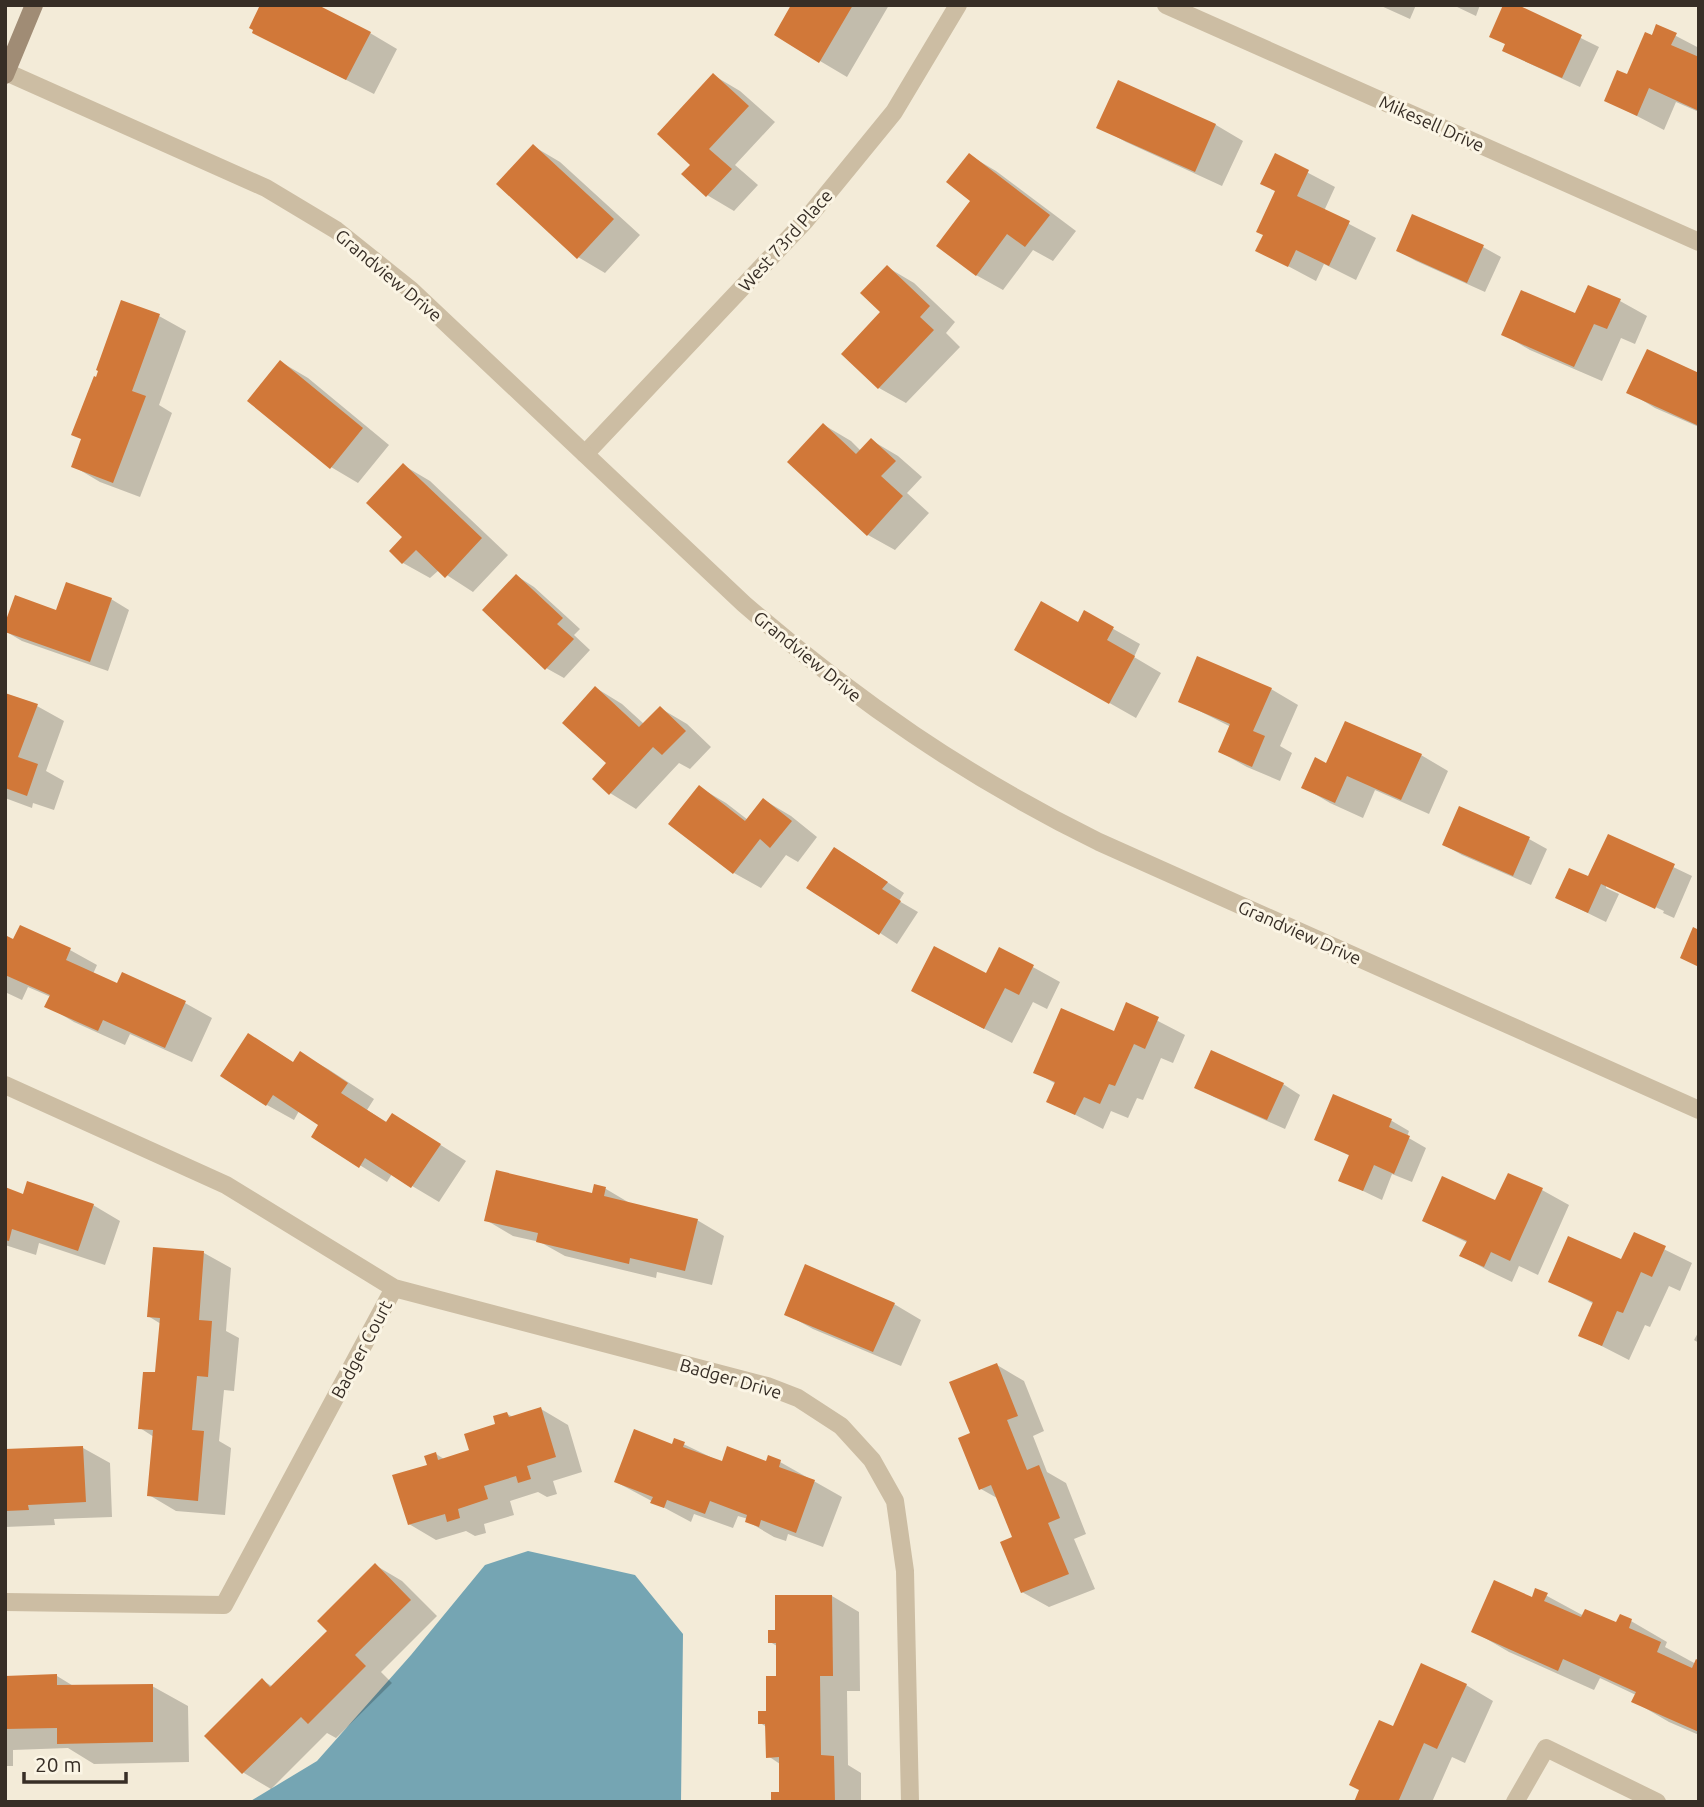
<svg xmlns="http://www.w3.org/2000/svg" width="1704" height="1807" font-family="Ubuntu,sans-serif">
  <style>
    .water { fill: #75a5b3 }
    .shadow { fill: #0003 }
    .building { fill: #d17839 }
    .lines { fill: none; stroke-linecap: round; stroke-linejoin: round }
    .minor { stroke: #ccbda3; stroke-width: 18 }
    .tertiary { stroke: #ccbda3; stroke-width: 18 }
    .secondary { stroke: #a08c75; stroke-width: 18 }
    .labels { text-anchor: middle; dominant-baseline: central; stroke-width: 6; stroke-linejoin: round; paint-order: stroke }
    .street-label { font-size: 18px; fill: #372e26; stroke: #fbf5e5 }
  </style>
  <rect width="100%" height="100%" fill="#f3ebd8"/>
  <!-- water -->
  <path class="water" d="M 528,1551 L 635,1575 L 683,1634 L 681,1802 L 249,1802 L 317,1761 L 411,1655 L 485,1565 Z"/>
  <!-- shadow -->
  <path class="shadow" d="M 793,5 L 889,5 L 847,77 L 820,61 Z
    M 1379,5 L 1416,5 L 1410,19 Z
    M 1453,5 L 1480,5 L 1476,16 Z
    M 1514,5 L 1599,47 L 1580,87 L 1522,60 L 1504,50 L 1507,45 L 1491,36 Z
    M 1657,26 L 1699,48 L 1699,112 L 1676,102 L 1664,130 L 1606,100 L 1628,77 Z
    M 370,33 L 397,49 L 374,94 L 281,47 Z
    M 713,75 L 740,91 L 775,122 L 735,165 L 758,185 L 734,211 L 707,195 L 693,164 Z
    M 1119,82 L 1216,125 L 1243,141 L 1222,186 L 1126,142 L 1099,127 Z
    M 533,146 L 560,162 L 640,235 L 605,273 L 578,257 Z
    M 969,155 L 996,171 L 1076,231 L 1053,261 L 1033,250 L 1003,290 L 976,275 Z
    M 1276,156 L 1335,187 L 1324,211 L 1376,238 L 1356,280 L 1324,264 L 1316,281 L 1258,250 L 1265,235 L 1277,192 Z
    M 1483,247 L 1501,257 L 1485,292 L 1416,261 L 1398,251 Z
    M 887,267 L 914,283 L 955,322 L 946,333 L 960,347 L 906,403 L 879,388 L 844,354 L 883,312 Z
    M 1620,301 L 1647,316 L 1635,344 L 1621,338 L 1602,381 L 1530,350 L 1503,334 L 1576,316 Z
    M 159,316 L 186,331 L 159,405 L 172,413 L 140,497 L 100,482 L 73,466 Z
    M 281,362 L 308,378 L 389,445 L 358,483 L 331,467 Z
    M 1699,374 L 1699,427 L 1655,408 L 1629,392 Z
    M 824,425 L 851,441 L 861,451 L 871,440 L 898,456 L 922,477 L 907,493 L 929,513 L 895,550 L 868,535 Z
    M 403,465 L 430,481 L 508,555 L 473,592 L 439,570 L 430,578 L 403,563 L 391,551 L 405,537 Z
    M 517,576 L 534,587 L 580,629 L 574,635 L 590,650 L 564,678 L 546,668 Z
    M 111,599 L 129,610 L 108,671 L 22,641 L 5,631 L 57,612 Z
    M 1085,613 L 1140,644 L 1134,657 L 1161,673 L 1136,718 L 1016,650 L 1078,624 Z
    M 596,688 L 622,704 L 644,724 L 660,708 L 687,724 L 711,747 L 690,769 L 679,763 L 636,809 L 610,793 L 608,763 Z
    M 1271,689 L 1298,705 L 1280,746 L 1292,753 L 1280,781 L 1247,767 L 1220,752 L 1231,727 L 1180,701 Z
    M 5,695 L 37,706 L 64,721 L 46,771 L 64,781 L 54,810 L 33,803 L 32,808 L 5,798 Z
    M 1421,755 L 1448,771 L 1429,814 L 1375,790 L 1363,818 L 1330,803 L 1303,787 L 1327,765 Z
    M 699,787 L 726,803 L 748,820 L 764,800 L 791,816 L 817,837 L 798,862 L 786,855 L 761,888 L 734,873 Z
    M 1608,836 L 1692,876 L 1674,918 L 1663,913 L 1664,911 L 1606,884 L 1606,888 L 1619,894 L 1606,922 L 1557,898 L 1589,879 Z
    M 1529,839 L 1547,849 L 1531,885 L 1462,855 L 1444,845 Z
    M 852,859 L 904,893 L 899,901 L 918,912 L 897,944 L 880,933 Z
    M 5,937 L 14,941 L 70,950 L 97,965 L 93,974 L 118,985 L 122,975 L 185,1003 L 212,1018 L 192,1062 L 130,1034 L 125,1045 L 74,1022 L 47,1006 L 51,997 L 28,987 L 22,1000 L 5,992 Z
    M 1000,949 L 1060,982 L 1047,1009 L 1033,1002 L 1012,1043 L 940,1006 L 987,975 Z
    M 1127,1005 L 1185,1035 L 1173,1063 L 1161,1058 L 1143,1100 L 1137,1098 L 1128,1118 L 1111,1111 L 1103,1129 L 1048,1101 L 1056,1084 L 1035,1072 L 1115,1034 Z
    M 249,1035 L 294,1063 L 301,1054 L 328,1069 L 374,1099 L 367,1110 L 388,1123 L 393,1115 L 466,1161 L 439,1202 L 392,1174 L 387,1182 L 313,1136 L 321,1125 L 299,1111 L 294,1120 L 267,1105 Z
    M 1283,1084 L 1300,1095 L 1285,1129 L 1214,1097 L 1196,1087 Z
    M 1334,1097 L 1392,1121 L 1409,1131 L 1407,1137 L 1426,1148 L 1412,1182 L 1392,1174 L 1382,1200 L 1340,1180 L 1350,1156 L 1316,1139 Z
    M 595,1186 L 606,1189 L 633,1205 L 697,1220 L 724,1236 L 712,1285 L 657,1272 L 656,1278 L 565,1256 L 540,1242 L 513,1236 L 486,1220 L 593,1195 Z
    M 5,1189 L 24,1196 L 93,1205 L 120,1221 L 105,1265 L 39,1243 L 36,1255 L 5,1245 Z
    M 1542,1190 L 1569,1205 L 1538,1275 L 1519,1266 L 1512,1282 L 1489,1271 L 1462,1256 L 1468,1243 L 1424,1221 Z
    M 1635,1235 L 1692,1263 L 1680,1291 L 1669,1286 L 1650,1327 L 1645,1325 L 1629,1360 L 1580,1335 L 1594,1304 L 1550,1281 L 1622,1262 Z
    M 154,1249 L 204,1253 L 231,1268 L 226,1331 L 239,1338 L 234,1391 L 224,1390 L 219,1441 L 231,1448 L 225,1515 L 176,1511 L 149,1495 L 154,1437 L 140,1428 L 156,1374 L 161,1324 L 148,1316 Z
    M 894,1304 L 921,1320 L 901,1366 L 813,1329 L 786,1314 Z
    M 1699,1331 L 1699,1343 L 1694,1340 Z
    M 997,1365 L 1024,1381 L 1044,1431 L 1033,1436 L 1047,1472 L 1066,1483 L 1086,1534 L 1074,1539 L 1095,1589 L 1049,1607 L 1022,1592 L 1014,1538 L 997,1498 L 981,1489 L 972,1434 Z
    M 541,1409 L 568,1425 L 582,1472 L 553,1481 L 557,1494 L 547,1497 L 538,1492 L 510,1501 L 514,1515 L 484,1524 L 486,1533 L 475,1536 L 466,1531 L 436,1540 L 409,1524 L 429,1466 L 436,1454 L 444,1459 L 471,1451 L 507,1414 L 513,1417 Z
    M 675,1440 L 723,1463 L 780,1462 L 842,1497 L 823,1547 L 788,1534 L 786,1541 L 774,1537 L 747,1521 L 748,1519 L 738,1516 L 733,1528 L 694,1514 L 691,1522 L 616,1482 L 673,1446 Z
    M 83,1448 L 110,1463 L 112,1517 L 54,1519 L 55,1525 L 5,1527 L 5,1451 Z
    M 375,1565 L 402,1581 L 437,1616 L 381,1672 L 392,1683 L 336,1738 L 327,1733 L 271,1789 L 244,1773 L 207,1736 L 262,1680 L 273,1687 L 329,1631 Z
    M 1536,1590 L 1584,1616 L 1617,1625 L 1631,1621 L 1667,1642 L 1665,1647 L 1696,1664 L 1699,1663 L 1699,1735 L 1669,1722 L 1633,1701 L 1636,1695 L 1600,1678 L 1594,1690 L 1509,1652 L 1473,1631 L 1532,1599 Z
    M 832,1596 L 859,1612 L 860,1691 L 847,1691 L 848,1765 L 861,1773 L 861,1802 L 773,1802 L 781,1793 L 780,1764 L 768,1756 L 767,1727 L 760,1723 L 768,1713 L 778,1677 L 777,1646 L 770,1642 L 777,1631 Z
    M 57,1676 L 75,1687 L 152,1686 L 188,1706 L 189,1762 L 94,1764 L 68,1748 L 13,1750 L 13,1766 L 5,1766 L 5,1677 Z
    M 1466,1685 L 1493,1701 L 1465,1763 L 1452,1757 L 1432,1802 L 1356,1802 L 1394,1728 Z"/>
  <!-- building -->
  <path class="building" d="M 260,5 L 318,5 L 371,32 L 346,80 L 252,33 L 253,30 L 249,28 Z
    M 791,5 L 853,5 L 819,63 L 774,35 Z
    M 1503,5 L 1518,5 L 1582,35 L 1562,78 L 1502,51 L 1505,44 L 1489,37 Z
    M 1656,24 L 1677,33 L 1671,45 L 1699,57 L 1699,111 L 1649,88 L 1637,116 L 1604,101 L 1617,70 L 1627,74 L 1645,32 L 1652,35 Z
    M 713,73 L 749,106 L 709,149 L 732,169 L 706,197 L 681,174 L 690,165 L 657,134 Z
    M 1118,80 L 1216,124 L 1195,172 L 1096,128 Z
    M 533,144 L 614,219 L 577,259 L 496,184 Z
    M 969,153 L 1050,215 L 1025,247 L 1007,234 L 976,276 L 936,246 L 970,201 L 946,182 Z
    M 1275,153 L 1309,170 L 1297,196 L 1350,221 L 1329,266 L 1296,250 L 1288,267 L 1255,251 L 1263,235 L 1256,232 L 1275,191 L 1260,184 Z
    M 1412,214 L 1484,245 L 1467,283 L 1396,251 Z
    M 887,265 L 930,306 L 920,317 L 934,330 L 878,389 L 841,354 L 880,312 L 860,293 Z
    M 1588,285 L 1621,299 L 1607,329 L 1594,324 L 1574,367 L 1501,335 L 1521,290 L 1575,313 Z
    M 121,300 L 160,314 L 132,391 L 146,396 L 113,483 L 71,467 L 81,439 L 71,435 L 94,376 L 96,377 L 98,371 L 96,370 Z
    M 1647,349 L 1699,373 L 1699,426 L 1626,393 Z
    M 280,360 L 363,428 L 330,469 L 247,401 Z
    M 823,423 L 856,454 L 871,438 L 896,461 L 881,476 L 903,496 L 867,536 L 787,462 Z
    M 403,463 L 482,538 L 445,578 L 416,550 L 402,564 L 389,551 L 402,537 L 366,503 Z
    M 516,574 L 563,618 L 557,624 L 574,639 L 545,670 L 482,610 Z
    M 66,582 L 112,598 L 90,662 L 5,632 L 5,623 L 15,595 L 56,610 Z
    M 1041,601 L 1078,622 L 1084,610 L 1114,627 L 1107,640 L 1135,656 L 1109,704 L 1014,650 Z
    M 1197,656 L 1272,688 L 1253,731 L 1265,736 L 1252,767 L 1218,752 L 1230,724 L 1178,702 Z
    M 595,686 L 639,727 L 660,706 L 686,731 L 662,755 L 653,747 L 609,795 L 592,779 L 606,763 L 562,723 Z
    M 5,693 L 38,704 L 18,757 L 38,764 L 27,796 L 5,788 Z
    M 1345,721 L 1422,754 L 1401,800 L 1347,776 L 1335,803 L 1301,788 L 1315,757 L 1326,763 Z
    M 699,785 L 745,821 L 763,798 L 792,821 L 770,848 L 760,839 L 733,874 L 668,824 Z
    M 1459,806 L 1530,837 L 1513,876 L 1442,845 Z
    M 1608,834 L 1675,864 L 1655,909 L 1601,884 L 1588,913 L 1555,898 L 1569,868 L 1588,876 Z
    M 834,847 L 888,882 L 882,889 L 901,901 L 879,935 L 806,888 Z
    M 20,925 L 71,948 L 66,960 L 117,983 L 122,972 L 186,1001 L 165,1048 L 103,1020 L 98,1031 L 44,1007 L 50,995 L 5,975 L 5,935 L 13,939 Z
    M 1693,927 L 1699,930 L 1699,967 L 1680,958 Z
    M 934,946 L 986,973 L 999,947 L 1034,965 L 1019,995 L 1005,988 L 984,1029 L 911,991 Z
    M 1126,1002 L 1159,1017 L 1145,1049 L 1134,1044 L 1115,1086 L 1109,1084 L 1100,1104 L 1084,1097 L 1075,1115 L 1046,1102 L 1055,1082 L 1033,1073 L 1061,1008 L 1114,1031 Z
    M 248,1033 L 293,1062 L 300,1051 L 348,1083 L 341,1093 L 386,1122 L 392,1113 L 441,1144 L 411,1188 L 365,1158 L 359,1168 L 311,1137 L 318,1125 L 273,1095 L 266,1106 L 220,1076 Z
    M 1211,1050 L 1284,1083 L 1267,1120 L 1194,1088 Z
    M 1333,1094 L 1392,1119 L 1389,1127 L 1410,1136 L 1394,1174 L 1374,1165 L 1363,1191 L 1338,1181 L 1349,1155 L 1314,1140 Z
    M 496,1170 L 592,1193 L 594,1184 L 606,1187 L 604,1196 L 698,1219 L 685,1271 L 630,1258 L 629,1264 L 536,1242 L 538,1233 L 484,1221 Z
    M 1508,1173 L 1543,1188 L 1510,1261 L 1491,1252 L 1484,1267 L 1459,1256 L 1467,1241 L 1422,1221 L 1442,1176 L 1495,1200 Z
    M 27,1181 L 94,1204 L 78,1251 L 12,1229 L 9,1241 L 5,1240 L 5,1187 L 23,1194 Z
    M 1634,1232 L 1666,1246 L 1652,1277 L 1641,1272 L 1623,1313 L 1617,1311 L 1602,1346 L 1578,1336 L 1593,1302 L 1548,1282 L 1568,1236 L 1621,1259 Z
    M 153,1247 L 204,1251 L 199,1320 L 212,1321 L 208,1377 L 197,1376 L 192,1430 L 204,1431 L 198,1501 L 147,1496 L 153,1430 L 138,1429 L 143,1372 L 155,1372 L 160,1318 L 147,1317 Z
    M 805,1264 L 895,1303 L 873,1352 L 784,1315 Z
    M 997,1363 L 1018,1416 L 1007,1420 L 1027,1470 L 1039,1465 L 1060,1518 L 1048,1523 L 1069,1574 L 1021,1593 L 1000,1542 L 1012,1537 L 991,1485 L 979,1490 L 958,1438 L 970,1433 L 949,1382 Z
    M 541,1407 L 556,1457 L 527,1466 L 531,1479 L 518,1483 L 516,1476 L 484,1486 L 488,1499 L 458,1509 L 460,1518 L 447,1522 L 445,1514 L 408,1525 L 392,1475 L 427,1465 L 424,1456 L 436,1452 L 438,1460 L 469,1450 L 464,1434 L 495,1424 L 493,1416 L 507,1412 L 509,1417 Z
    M 634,1429 L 672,1444 L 674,1438 L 685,1442 L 683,1447 L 722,1461 L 727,1446 L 766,1461 L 768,1455 L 781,1460 L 779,1467 L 815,1480 L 796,1533 L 761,1520 L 759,1527 L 745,1522 L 747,1515 L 710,1501 L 705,1514 L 667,1500 L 664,1508 L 650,1503 L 653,1497 L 614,1482 Z
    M 83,1446 L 86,1502 L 28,1505 L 29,1510 L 5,1511 L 5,1449 Z
    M 375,1563 L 411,1600 L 355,1655 L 366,1666 L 308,1724 L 301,1717 L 242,1774 L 204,1736 L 262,1678 L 270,1687 L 327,1631 L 317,1621 Z
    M 1494,1580 L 1532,1597 L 1535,1588 L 1548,1593 L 1544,1601 L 1581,1617 L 1585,1609 L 1616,1622 L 1620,1614 L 1632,1619 L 1629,1628 L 1661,1642 L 1657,1652 L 1692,1668 L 1696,1659 L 1699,1661 L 1699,1732 L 1631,1702 L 1636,1692 L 1563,1659 L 1558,1671 L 1471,1632 Z
    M 775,1595 L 832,1595 L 833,1676 L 820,1676 L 821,1755 L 834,1756 L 835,1802 L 771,1802 L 771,1792 L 779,1792 L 779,1757 L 766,1758 L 765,1724 L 758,1724 L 758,1711 L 766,1711 L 766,1676 L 776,1676 L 776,1643 L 768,1643 L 768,1630 L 775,1630 Z
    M 1421,1663 L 1467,1684 L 1437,1749 L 1424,1743 L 1398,1802 L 1354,1802 L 1359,1790 L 1349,1785 L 1379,1720 L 1393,1726 Z
    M 57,1674 L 57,1685 L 153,1684 L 153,1742 L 57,1744 L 57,1728 L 5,1729 L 5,1676 Z"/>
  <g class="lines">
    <!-- minor -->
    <path class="minor" d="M 1166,5 L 1699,242
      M 585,454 L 805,221 L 894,112 L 958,5
      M 5,1085 L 226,1185 L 394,1288 L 767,1386 L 798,1398 L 841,1426 L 872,1460 L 895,1501 L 905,1571 L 910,1802
      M 5,1602 L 224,1605 L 394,1288
      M 1515,1802 L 1546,1748 L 1657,1802"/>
    <!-- tertiary -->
    <path class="tertiary" d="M 6,72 L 266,188 L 336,230 L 411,290 L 744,604 C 855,700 967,777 1099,842 L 1699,1110"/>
    <!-- secondary -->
    <path class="secondary" d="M 5,75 L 34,5"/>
  </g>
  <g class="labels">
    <!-- street labels -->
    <g class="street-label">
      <text transform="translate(1432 123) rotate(24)">Mikesell Drive</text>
      <text transform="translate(785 240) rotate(-48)">West 73rd Place</text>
      <text transform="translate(389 275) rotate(40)">Grandview Drive</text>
      <text transform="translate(808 656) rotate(39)">Grandview Drive</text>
      <text transform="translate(1300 932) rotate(24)">Grandview Drive</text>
      <text transform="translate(361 1349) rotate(-62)">Badger Court</text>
      <text transform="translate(731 1378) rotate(16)">Badger Drive</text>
    </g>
  </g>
  <!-- border -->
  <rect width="1704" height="1807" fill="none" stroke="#372e26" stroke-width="14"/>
  <!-- scale -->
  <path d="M24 1772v10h102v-10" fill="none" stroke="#372e26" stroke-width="3.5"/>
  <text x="35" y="1772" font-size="21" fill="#372e26" stroke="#fbf5e5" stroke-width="5" paint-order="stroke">20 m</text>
</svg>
